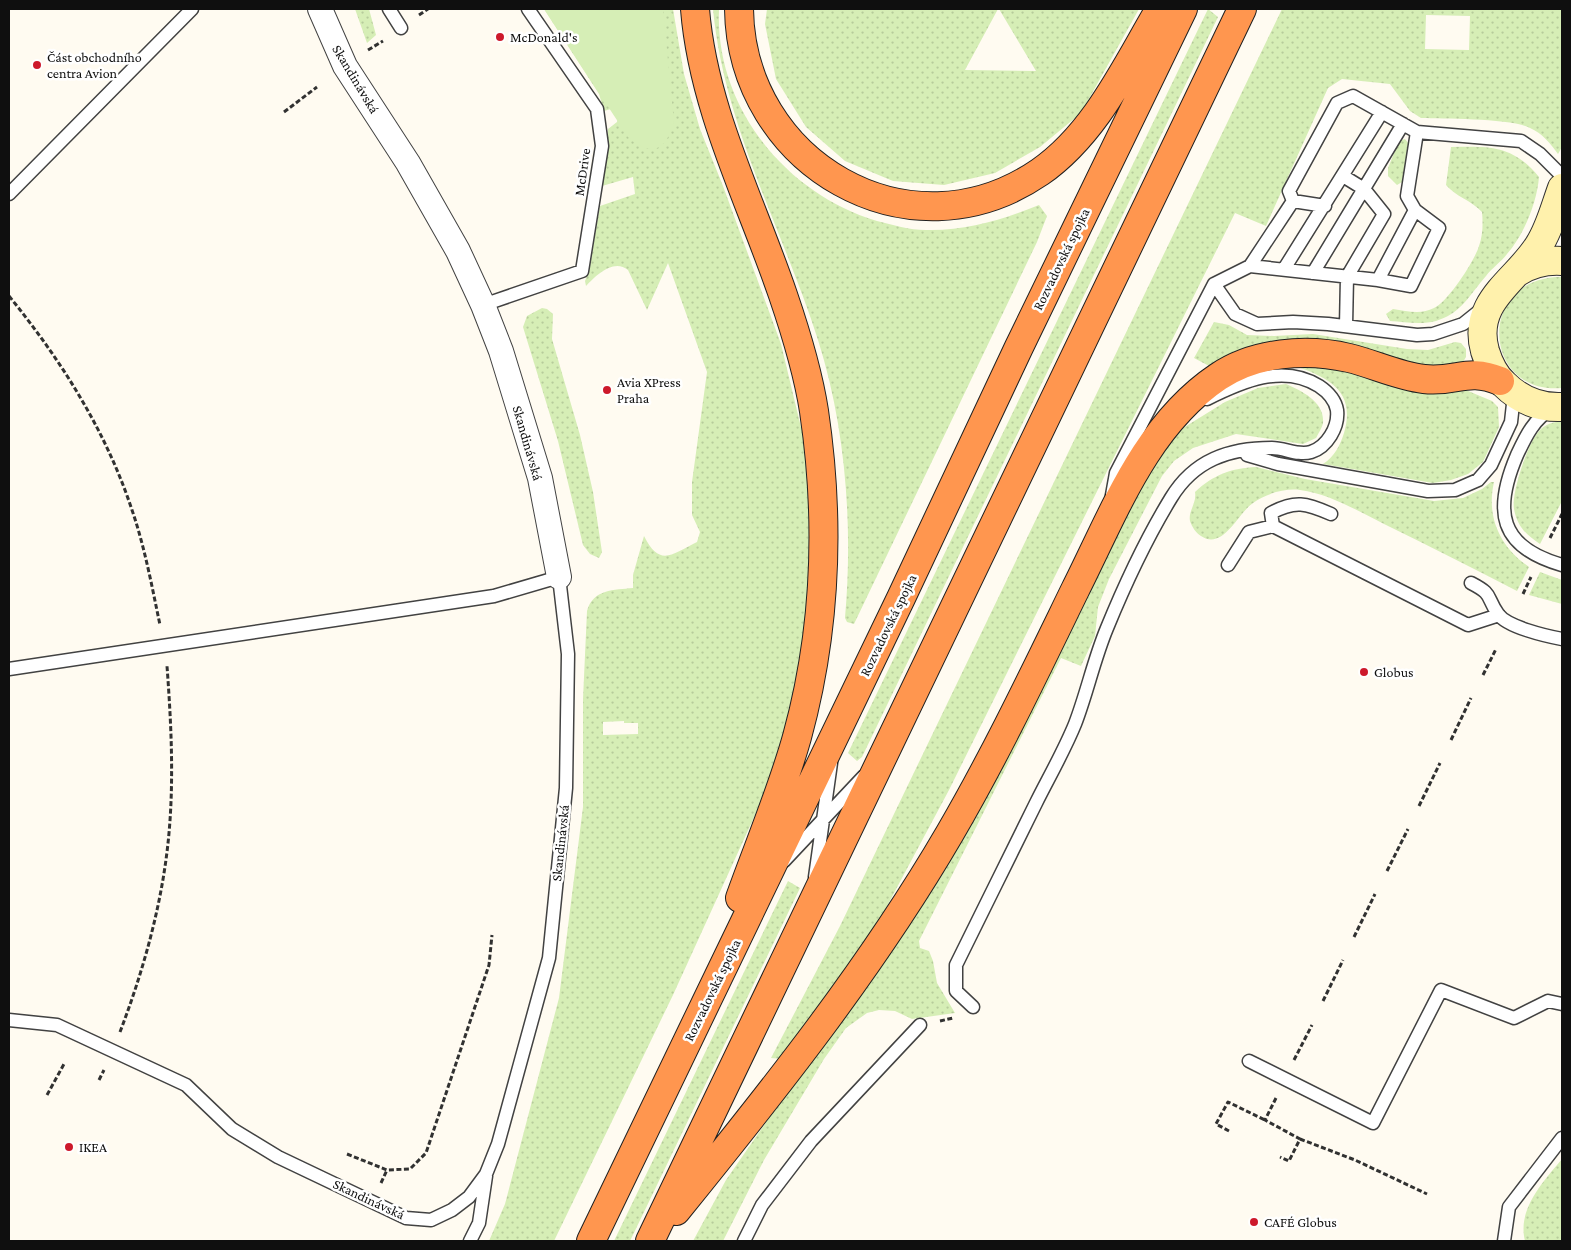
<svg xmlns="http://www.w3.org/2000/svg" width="1571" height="1250" font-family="'Crimson Pro',serif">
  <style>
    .grass { fill: url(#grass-dots); fill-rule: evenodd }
    .park { fill: #d6eeb6 }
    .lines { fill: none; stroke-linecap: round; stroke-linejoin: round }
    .lane-casing { stroke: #424242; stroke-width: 15 }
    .street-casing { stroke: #424242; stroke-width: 26 }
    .secondary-casing { stroke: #313131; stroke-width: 30 }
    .highway-casing { stroke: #202020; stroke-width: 30 }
    .path { stroke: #313131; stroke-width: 3; stroke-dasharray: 5 2.5; stroke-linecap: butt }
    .lane { stroke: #fff; stroke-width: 12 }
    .street { stroke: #fff; stroke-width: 24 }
    .secondary { stroke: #fff1ac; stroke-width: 28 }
    .highway { stroke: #ff964f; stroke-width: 28 }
    .poi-dot { fill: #cd192b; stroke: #fff; stroke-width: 2 }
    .labels { text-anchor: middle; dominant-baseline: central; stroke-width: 5; stroke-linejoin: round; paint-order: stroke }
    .poi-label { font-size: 14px; fill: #0f0f0f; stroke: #fff; text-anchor: start }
    .street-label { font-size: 14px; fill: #0f0f0f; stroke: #fff }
  </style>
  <defs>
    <pattern id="grass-dots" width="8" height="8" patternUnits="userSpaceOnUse" patternTransform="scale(1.25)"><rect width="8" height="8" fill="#d6eeb6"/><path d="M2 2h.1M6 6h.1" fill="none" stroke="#b6cb9b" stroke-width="1.8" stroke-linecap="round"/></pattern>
  </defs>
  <rect width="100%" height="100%" fill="#fffbf1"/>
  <!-- grass -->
  <path class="grass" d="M 355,9 L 369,9 L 376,35 L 367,43 Z
    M 544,9 L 673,9 L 684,74 L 700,129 L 723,186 L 781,344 L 805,444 L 811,504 L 807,626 L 786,724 L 765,793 L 673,995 L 554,1241 L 489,1241 L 505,1204 L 559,998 L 583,807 L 583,699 L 587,611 C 593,589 614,590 633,588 L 633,575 L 644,536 C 660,568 672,554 697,542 L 700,532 L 692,515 L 692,482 L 707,372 L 668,263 L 647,310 L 628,270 C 614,258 596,275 586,286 L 585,281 L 589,271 L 600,206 L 635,194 L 633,177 L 602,186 L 608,129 L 617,122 L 618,117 L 611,109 L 604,111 L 599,94 ZM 624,721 L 624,723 L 638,723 L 638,734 L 603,735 L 603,722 Z
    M 713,9 L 719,10 C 715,107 786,194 877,221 C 893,225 909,230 926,230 C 966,231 1002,220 1039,205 L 1047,216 L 1037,242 L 854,624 L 847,622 L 845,618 C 853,527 846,428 818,340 C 783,230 724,126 713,9 Z
    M 767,9 L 998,9 L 965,70 L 1036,71 L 999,9 L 1139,9 L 1081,113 L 1040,147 L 995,173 L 944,185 L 893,181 L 845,161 L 806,127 L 776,79 L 765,24 Z
    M 1208,9 L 1218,17 L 862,757 L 857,761 L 848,753 Z
    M 1282,9 L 1562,9 L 1562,147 L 1558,154 C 1551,144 1542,133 1530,128 C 1512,118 1444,119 1421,118 L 1410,111 L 1390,84 L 1342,79 L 1328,88 L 1266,226 L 1235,213 L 949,790 L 878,923 L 782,1059 L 771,1058 L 840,926 ZM 1426,15 L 1470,16 L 1469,50 L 1425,49 Z
    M 1405,139 L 1409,144 L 1402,182 L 1397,185 L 1388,176 L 1388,168 L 1399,141 Z
    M 1451,147 C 1490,146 1513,145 1539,177 C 1537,202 1524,235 1507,254 C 1501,262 1492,268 1486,276 C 1470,294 1462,313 1436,321 C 1421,325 1405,322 1390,321 L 1386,314 L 1393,309 C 1407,311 1421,315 1434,308 C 1448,302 1475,260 1479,246 C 1483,235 1483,223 1482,212 C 1471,200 1456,197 1446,185 Z
    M 1556,277 L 1562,277 L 1562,388 C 1484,395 1475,283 1556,277 Z
    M 542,308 L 547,309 L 553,314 L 552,339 L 580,435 L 593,492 L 602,552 L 599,558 L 590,554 L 583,545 L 558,441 L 523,327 L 527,316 Z
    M 1214,322 L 1229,325 L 1247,335 L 1274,336 L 1313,334 L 1407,349 L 1428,350 L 1455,342 L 1461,343 L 1466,349 L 1466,357 L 1463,362 L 1446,371 L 1394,364 L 1211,367 L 1194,358 Z
    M 1304,363 L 1461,388 L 1492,401 L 1498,407 L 1499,427 L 1483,462 L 1468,474 L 1451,480 L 1433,483 L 1323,464 C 1334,457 1340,446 1344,433 C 1356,392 1330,378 1295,366 Z
    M 1286,384 C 1302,391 1325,402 1323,423 C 1322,428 1318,434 1316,438 L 1303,444 L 1236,434 L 1193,448 L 1174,461 L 1162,476 L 1109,579 L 1098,607 L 1095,636 L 1081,666 L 1061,658 L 919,941 L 920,948 L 929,951 L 933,961 L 937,983 L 955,1013 L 912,1019 L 895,1011 L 879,1010 L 867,1013 L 846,1028 L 824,1059 L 764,1160 L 723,1241 L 693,1241 L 726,1180 L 792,1085 L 898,942 L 942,874 L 976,811 L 1127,507 L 1170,440 L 1183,428 L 1225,402 L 1258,388 Z
    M 1562,422 L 1562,501 L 1540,544 C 1526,535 1517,526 1514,509 C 1511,494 1527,447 1536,435 C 1542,426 1552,421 1562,422 Z
    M 1256,467 L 1305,479 L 1434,501 L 1463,498 L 1482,489 L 1491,482 L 1494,482 C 1486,517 1500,547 1529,567 L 1517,591 C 1473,568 1429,546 1384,524 C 1358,511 1330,494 1300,490 C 1285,488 1265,494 1253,503 C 1238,513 1223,551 1201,536 C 1196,533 1192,527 1190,521 C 1188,511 1197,503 1195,492 C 1213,475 1232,468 1256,467 Z
    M 1540,572 L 1562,580 L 1562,604 L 1529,595 Z
    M 788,881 L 800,888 L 630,1241 L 614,1241 Z
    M 1562,1159 L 1562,1241 L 1525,1241 C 1517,1209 1543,1182 1562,1159 Z"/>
  <!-- park -->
  <path class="park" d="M 544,9 L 663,9 L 674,123 C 665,152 650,157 628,137 Z"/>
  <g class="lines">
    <!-- lane casing -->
    <g class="lane-casing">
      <path id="lane" d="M 389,9 L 401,28
        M 1343,176 L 1364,189 L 1384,214 L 1347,277 L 1346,326
        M 9,194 L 192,9
        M 1293,201 L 1289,191 L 1337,103 L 1353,96 L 1417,132 L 1521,141 L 1540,154 L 1562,176
        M 1293,201 L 1325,206
        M 1250,266 L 1378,280 L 1411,286 L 1439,228 L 1415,210 L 1407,196 L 1417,132
        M 1284,269 L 1382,112
        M 1313,273 L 1403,124
        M 1378,280 L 1415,210
        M 1214,284 L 1235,314 L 1257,324 L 1293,322 L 1328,324 L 1417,335 L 1433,334 L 1463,324 L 1483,308
        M 483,305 L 582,271 L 602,146 L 597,109 L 528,9
        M 1552,409 C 1534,418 1525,438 1517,455 C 1493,511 1499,547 1562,565
        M 1247,455 L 1278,464 L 1428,491 L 1455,490 L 1478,480 L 1491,465 L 1511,422 L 1513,404 L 1510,391
        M 1112,495 L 1116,473 L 1214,284 L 1250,266 L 1293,201
        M 1273,526 L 1271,513 C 1295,500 1306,503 1331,514
        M 1228,565 L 1249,532 L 1273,526 L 1468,625 L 1499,615
        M 1471,583 C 1494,595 1485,595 1498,614 C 1507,627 1546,636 1562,639
        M 9,669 L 494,596 L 559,577 L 568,654 L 566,788 L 549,958 L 498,1144 L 486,1174 L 469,1197 L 452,1210 L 431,1220 L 406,1218 L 278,1157 L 232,1129 L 186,1085 L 57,1025 L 9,1020
        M 784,861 L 864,776
        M 815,877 L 831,763
        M 973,1007 L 956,991 L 956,965 C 983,911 1009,857 1036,803 C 1049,777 1064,751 1075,724 C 1087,693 1094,659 1107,628 C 1125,584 1146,539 1171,498 C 1194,460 1229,448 1272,448 C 1285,448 1298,456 1311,452 C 1327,447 1339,427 1337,410 C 1335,399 1328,392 1319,386 C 1283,363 1241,382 1207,399
        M 1249,1061 L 1373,1123 L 1441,990 L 1514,1018 L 1548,1001 L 1562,1004
        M 470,1241 L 479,1223 L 486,1176
        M 744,1241 L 762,1205 L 811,1141 L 920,1025
        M 1504,1241 L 1509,1207 L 1562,1138"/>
    </g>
    <!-- street casing -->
    <g class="street-casing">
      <path id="street" d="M 320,9 L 345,66 L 408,163 L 458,251 L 483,305 L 501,351 L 540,478 L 559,577"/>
    </g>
    <!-- secondary casing -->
    <g class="secondary-casing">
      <path id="secondary" d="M 1562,188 C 1555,207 1550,228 1539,245 C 1517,281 1471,301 1485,351 C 1489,364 1494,375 1504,384 C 1520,400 1540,408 1562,407
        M 1518,272 C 1532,263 1546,260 1562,261"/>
    </g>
    <!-- highway casing -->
    <g class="highway-casing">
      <path id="highway" d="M 695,9 C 703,109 751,201 783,295 C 796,333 808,372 814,411 C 830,519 826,631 797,737 C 782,791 759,845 740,898
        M 739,9 C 741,163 909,262 1040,172 C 1096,133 1126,66 1160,9
        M 676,1211 C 774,1090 872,967 950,833 C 996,754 1035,672 1075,590 C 1113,515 1145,426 1218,377 C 1255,352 1306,348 1349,358 C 1374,364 1398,376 1424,379 C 1456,383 1467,367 1500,381
        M 591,1241 L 901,598 L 1019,347 L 1183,9
        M 650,1241 L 1242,9"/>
    </g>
    <!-- path -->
    <path class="path" d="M 419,15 L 428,9
      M 368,50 L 383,41
      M 284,112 L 317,87
      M 9,296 C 61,360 106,431 132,510 C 145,548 152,587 160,625
      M 1550,538 L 1562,514
      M 1523,594 L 1531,577
      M 1483,675 L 1496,649
      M 1451,740 L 1471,698
      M 1419,806 L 1440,763
      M 1387,871 L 1408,829
      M 1354,937 L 1375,894
      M 1323,1001 L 1343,960
      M 940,1021 L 953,1018
      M 120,1032 C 144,969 163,901 169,833 C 174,777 171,721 167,666
      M 1294,1060 L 1312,1025
      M 99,1080 L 104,1070
      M 47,1095 L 64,1064
      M 1276,1098 L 1265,1120 L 1300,1139 L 1289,1161 L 1280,1157
      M 1229,1131 L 1216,1124 L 1228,1102 L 1265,1120
      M 1300,1139 L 1355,1160 L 1427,1194
      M 347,1154 L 387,1170 L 410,1169 L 426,1153 L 489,965 L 492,935
      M 381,1183 L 387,1170"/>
    <!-- lane -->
    <use href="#lane" class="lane"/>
    <!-- street -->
    <use href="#street" class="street"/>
    <!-- secondary -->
    <use href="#secondary" class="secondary"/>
    <!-- highway -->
    <use href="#highway" class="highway"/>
  </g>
  <!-- markers -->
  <g class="poi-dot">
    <circle cx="500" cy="37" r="5"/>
    <circle cx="37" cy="65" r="5"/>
    <circle cx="607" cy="390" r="5"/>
    <circle cx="1364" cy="672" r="5"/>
    <circle cx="69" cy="1147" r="5"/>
    <circle cx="1254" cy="1222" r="5"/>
  </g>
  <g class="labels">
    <!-- poi labels -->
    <g class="poi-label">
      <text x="510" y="37">McDonald's</text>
      <text x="47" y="57">Část obchodního<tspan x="47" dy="16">centra Avion</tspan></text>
      <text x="617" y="382">Avia XPress<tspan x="617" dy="16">Praha</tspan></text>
      <text x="1374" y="672">Globus</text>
      <text x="79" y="1147">IKEA</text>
      <text x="1264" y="1222">CAFÉ Globus</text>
    </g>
    <!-- street labels -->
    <g class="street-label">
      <text transform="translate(356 79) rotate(59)">Skandinávská</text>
      <text transform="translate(582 172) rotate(-82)">McDrive</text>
      <text transform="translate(1061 259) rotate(-64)">Rozvadovská spojka</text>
      <text transform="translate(528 443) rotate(74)">Skandinávská</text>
      <text transform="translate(888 625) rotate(-64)">Rozvadovská spojka</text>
      <text transform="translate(560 843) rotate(-84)">Skandinávská</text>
      <text transform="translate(712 990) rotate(-64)">Rozvadovská spojka</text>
      <text transform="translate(369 1199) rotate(25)">Skandinávská</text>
    </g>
  </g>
  <!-- border -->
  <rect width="1571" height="1250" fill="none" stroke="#0f0f0f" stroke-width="20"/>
</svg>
